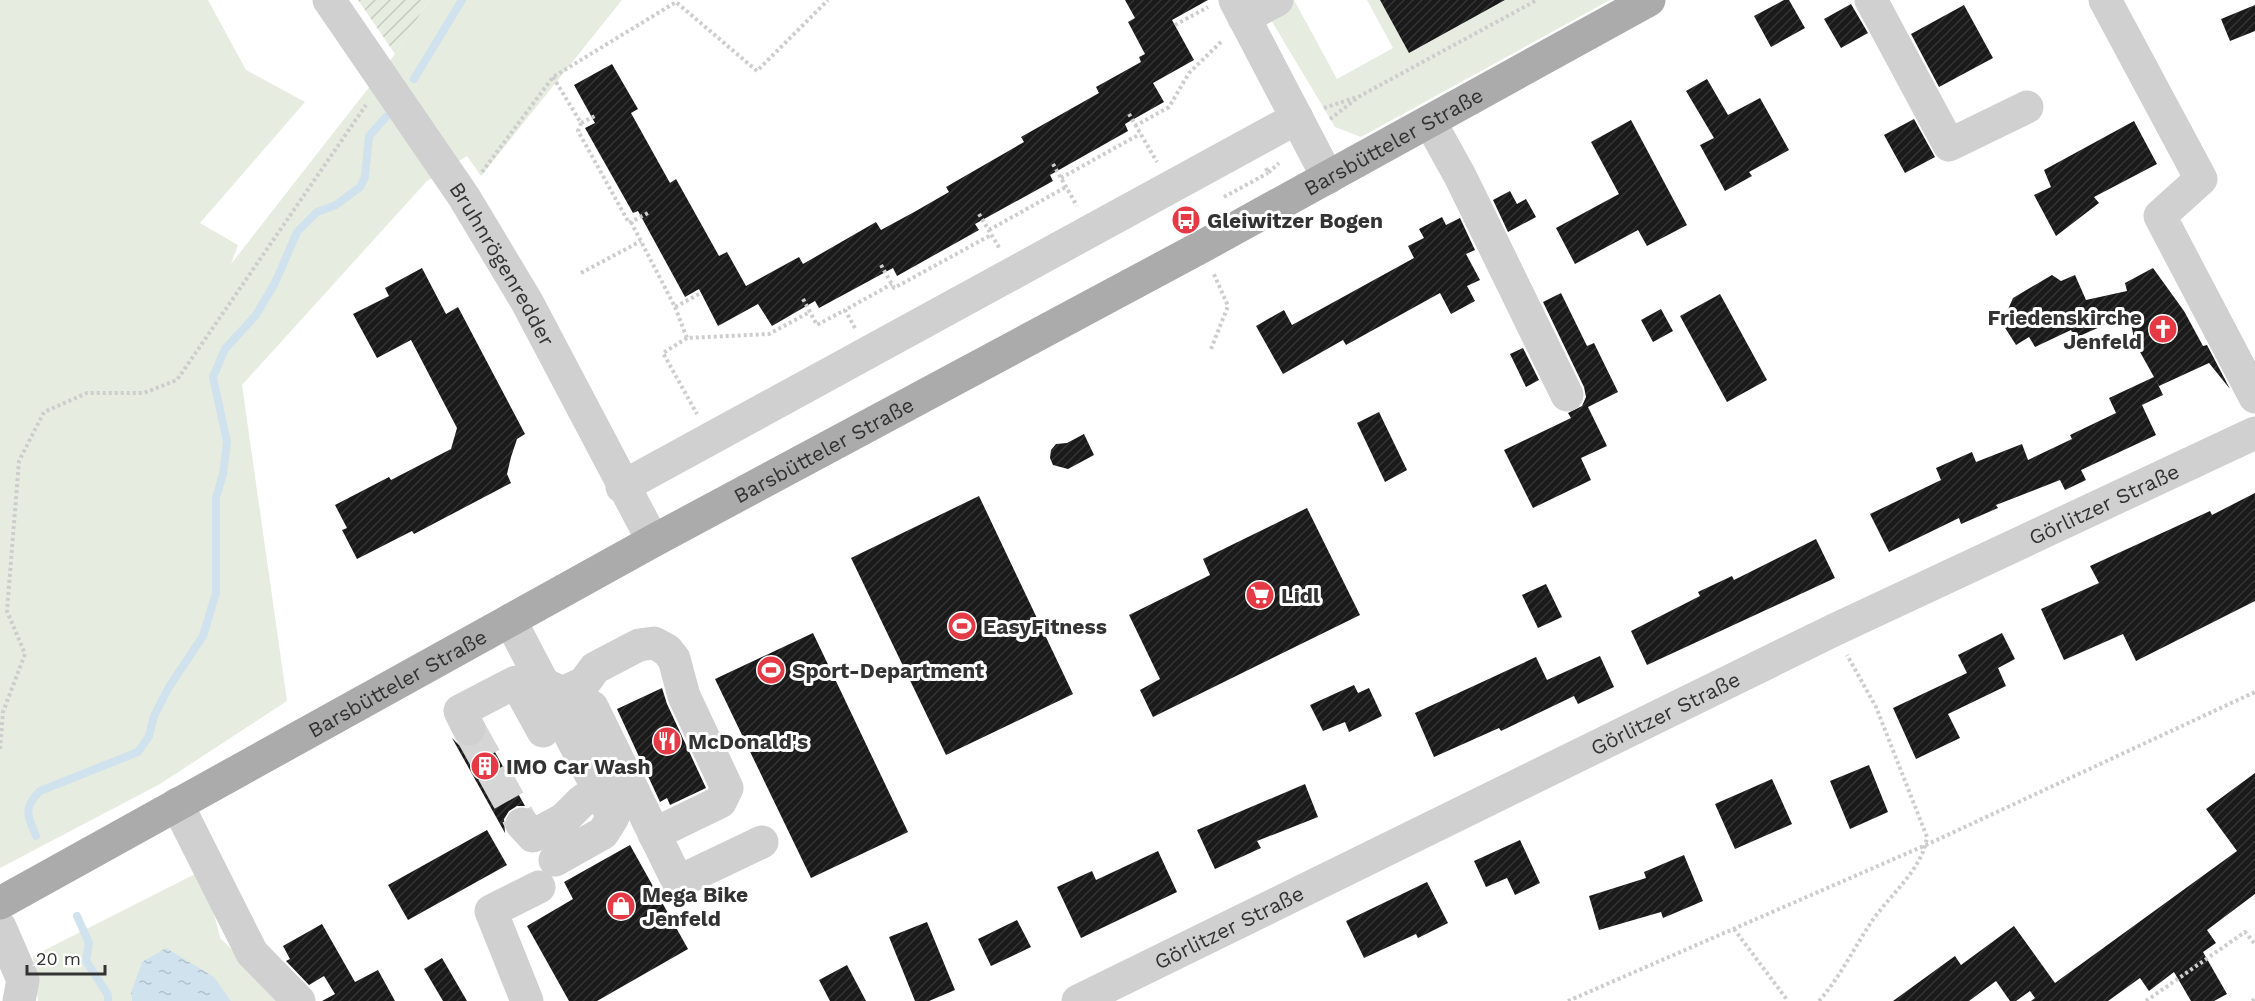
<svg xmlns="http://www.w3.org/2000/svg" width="2255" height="1001" font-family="'Work Sans',sans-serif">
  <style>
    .green { fill: #e6ecdf }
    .garden { fill: url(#garden-furrows) }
    .water { fill: url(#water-ripples) }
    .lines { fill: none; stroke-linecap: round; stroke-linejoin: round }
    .stream { stroke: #cfe2ee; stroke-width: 8 }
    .building { fill: url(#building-hatch) }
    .minor-tunnel { stroke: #d6d6d6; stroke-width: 33; stroke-dasharray: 33 16; stroke-linecap: butt }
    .path { stroke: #cdcdcd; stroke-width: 4; stroke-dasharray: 3 3; stroke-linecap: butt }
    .minor { stroke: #d0d0d0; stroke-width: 33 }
    .major { stroke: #ababab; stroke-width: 33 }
    .labels { text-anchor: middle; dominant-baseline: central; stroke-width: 6; stroke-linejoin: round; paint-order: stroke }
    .street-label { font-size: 21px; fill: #333; stroke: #fff }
    .poi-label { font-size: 21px; font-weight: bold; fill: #333; stroke: #fff; text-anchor: start }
  </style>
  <defs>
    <pattern id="garden-furrows" width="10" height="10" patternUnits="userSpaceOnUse" patternTransform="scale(1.5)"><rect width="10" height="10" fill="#e6ecdf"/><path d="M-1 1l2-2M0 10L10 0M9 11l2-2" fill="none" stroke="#c6cbc0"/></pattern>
    <pattern id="water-ripples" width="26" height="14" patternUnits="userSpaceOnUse" patternTransform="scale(1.5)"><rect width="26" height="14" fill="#cfe2ee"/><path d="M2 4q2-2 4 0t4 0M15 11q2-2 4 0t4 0" fill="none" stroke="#b2c2cd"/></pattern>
    <pattern id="building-hatch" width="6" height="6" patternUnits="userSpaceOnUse" patternTransform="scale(1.5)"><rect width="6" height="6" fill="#1a1a1a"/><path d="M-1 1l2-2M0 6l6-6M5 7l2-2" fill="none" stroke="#333"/></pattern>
  </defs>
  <rect width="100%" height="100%" fill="#fff"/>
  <!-- green -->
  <path class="green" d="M 0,0 L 208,0 L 246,70 L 305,102 L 200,223 L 238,245 L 231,264 L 395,54 L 429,0 L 622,0 L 481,176 L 467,156 L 427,181 L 242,385 L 287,701 L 160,784 L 0,868 Z
    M 1294,0 L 1337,79 L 1393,48 L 1367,0 L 1380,0 L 1409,53 L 1506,0 L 1610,0 L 1361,137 L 1335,127 L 1268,15 Z
    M 203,870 L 220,938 L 285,1001 L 38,1001 L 33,956 Z"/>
  <!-- garden -->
  <path class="garden" d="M 358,0 L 429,0 L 395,54 Z"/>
  <!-- water -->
  <path class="water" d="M 166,948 L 214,977 L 231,1001 L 132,1001 L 131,993 L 142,962 Z"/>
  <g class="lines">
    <!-- stream -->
    <path class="stream" d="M 414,79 L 462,0
      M 36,836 C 27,814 23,808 40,791 L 138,752 L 149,736 L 154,716 L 169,687 L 203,636 L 216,593 L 216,498 L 223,474 L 227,442 L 213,377 L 225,349 L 256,315 L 275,283 L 297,232 L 317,212 L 336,205 L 360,187 L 365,177 L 369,136 L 386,117
      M 77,916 L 89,943 L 86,961 L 108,995 L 108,1001"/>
  </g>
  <!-- building -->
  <path class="building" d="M 1125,0 L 1208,0 L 1172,20 L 1194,60 L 1153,83 L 1164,102 L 1125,124 L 1128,131 L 1050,175 L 1053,181 L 975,224 L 979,230 L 897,276 L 893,268 L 819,308 L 815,301 L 772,326 L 758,304 L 718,326 L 699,289 L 685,297 L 638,211 L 633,213 L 585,128 L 595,123 L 574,85 L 612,64 L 638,109 L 631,113 L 670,183 L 676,179 L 719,256 L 727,252 L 746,286 L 799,257 L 803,264 L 876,222 L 881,230 L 916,211 L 949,192 L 946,187 L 1024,142 L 1021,137 L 1099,93 L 1096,87 L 1141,62 L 1139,57 L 1145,54 L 1128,22 L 1135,18 Z
    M 1380,0 L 1505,0 L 1409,53 Z
    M 1784,0 L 1789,0 L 1805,28 L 1771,47 L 1754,16 Z
    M 1851,4 L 1868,33 L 1841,48 L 1824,19 Z
    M 1964,5 L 1993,58 L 1939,87 L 1911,34 Z
    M 2255,5 L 2255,31 L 2230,41 L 2221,19 Z
    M 1707,79 L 1728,115 L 1760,98 L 1789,150 L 1749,172 L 1752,176 L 1725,191 L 1700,145 L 1714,138 L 1686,91 Z
    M 1914,119 L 1935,157 L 1905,173 L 1884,135 Z
    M 1631,120 L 1687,225 L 1647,246 L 1638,230 L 1575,264 L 1556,228 L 1619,194 L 1591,142 Z
    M 2134,121 L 2157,164 L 2094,197 L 2099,203 L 2056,236 L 2034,195 L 2051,187 L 2044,170 Z
    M 1510,191 L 1517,204 L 1526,199 L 1536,217 L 1508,232 L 1493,200 Z
    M 1442,217 L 1446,225 L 1460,218 L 1475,250 L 1466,254 L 1480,280 L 1467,286 L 1475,301 L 1451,314 L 1440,293 L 1346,345 L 1343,340 L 1283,374 L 1256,326 L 1284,310 L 1292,325 L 1414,258 L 1408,246 L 1424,238 L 1419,229 Z
    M 422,268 L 446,314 L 458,307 L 525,434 L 517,439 L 511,457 L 507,474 L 511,483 L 414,534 L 412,531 L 357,559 L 342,530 L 347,528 L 335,505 L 389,477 L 391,480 L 451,449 L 457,428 L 411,340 L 377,358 L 353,314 L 389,296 L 385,288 Z
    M 2153,268 L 2184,311 L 2203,346 L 2207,345 L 2230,389 L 2209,363 L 2159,386 L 2155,378 L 2163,395 L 2142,405 L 2156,435 L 2081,470 L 2086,480 L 2065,490 L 2060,480 L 1996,505 L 1998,508 L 1961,524 L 1959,518 L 1889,552 L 1870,514 L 1941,480 L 1936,468 L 1972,452 L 1976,462 L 2022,444 L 2028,460 L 2072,439 L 2070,435 L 2116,413 L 2109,398 L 2154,377 L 2135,343 L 2129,314 L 2075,338 L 2071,330 L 2035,347 L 2029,337 L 2016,345 L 2002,323 L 2013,298 L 2052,275 L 2061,281 L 2075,275 L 2086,300 L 2127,291 L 2125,283 Z
    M 1561,293 L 1587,346 L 1594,343 L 1618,392 L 1588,407 L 1607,446 L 1581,458 L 1591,480 L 1533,508 L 1504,450 L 1571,418 L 1568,413 L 1582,406 L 1586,397 L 1584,387 L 1543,302 Z
    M 1720,294 L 1767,380 L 1727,402 L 1680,316 Z
    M 1661,309 L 1673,331 L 1653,342 L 1641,320 Z
    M 1523,348 L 1539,380 L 1526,387 L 1510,354 Z
    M 1379,412 L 1407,470 L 1385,482 L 1357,423 Z
    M 1084,434 L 1094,455 L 1068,469 L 1053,465 L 1050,458 L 1051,450 L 1056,444 L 1067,443 Z
    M 2255,493 L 2255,601 L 2136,661 L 2123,634 L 2064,660 L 2041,609 L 2099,583 L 2090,566 L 2210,511 L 2212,515 Z
    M 979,496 L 1073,694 L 946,755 L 851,558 Z
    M 1307,508 L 1360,615 L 1153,717 L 1140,690 L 1160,679 L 1129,615 L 1210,575 L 1203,559 Z
    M 1816,539 L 1835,578 L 1647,665 L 1631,631 L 1700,596 L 1698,592 L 1732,576 L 1734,580 Z
    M 1546,584 L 1562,617 L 1538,628 L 1522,595 Z
    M 813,633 L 908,832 L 811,878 L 715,679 Z
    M 2002,633 L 2015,659 L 1998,668 L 2006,686 L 1948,714 L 1960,738 L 1916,759 L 1893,708 L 1967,673 L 1958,655 Z
    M 1600,656 L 1614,687 L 1578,704 L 1574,696 L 1501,731 L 1499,728 L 1434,757 L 1415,713 L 1536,657 L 1547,680 Z
    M 1354,685 L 1358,693 L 1369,688 L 1382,716 L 1349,732 L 1345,722 L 1323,731 L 1310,705 Z
    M 662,688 L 667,704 L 706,788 L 670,805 L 667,798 L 660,802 L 617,709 Z
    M 486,736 L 525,806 L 517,806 L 509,811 L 504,819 L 505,833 L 452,738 L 459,745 L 468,748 L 478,745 Z
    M 1869,765 L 1888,812 L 1850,829 L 1830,781 Z
    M 2255,773 L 2255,894 L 2207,930 L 2216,943 L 2203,952 L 2227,994 L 2214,1001 L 2191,1001 L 2174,972 L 2149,991 L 2140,978 L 2108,1001 L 2031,1001 L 2035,998 L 2030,991 L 2016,1001 L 2010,1001 L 1996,981 L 1969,1001 L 1893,1001 L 1955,956 L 1961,965 L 2014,926 L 2055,983 L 2237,851 L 2206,809 Z
    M 1772,779 L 1792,824 L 1735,849 L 1715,804 Z
    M 1305,784 L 1318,817 L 1257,841 L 1261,848 L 1215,869 L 1197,830 Z
    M 487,830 L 507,865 L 408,920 L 388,885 Z
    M 1520,840 L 1540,883 L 1515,895 L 1507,878 L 1486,887 L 1474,861 Z
    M 630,845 L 688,949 L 597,1001 L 569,1001 L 527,926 L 573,899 L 564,882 Z
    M 1158,851 L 1177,892 L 1081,938 L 1057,887 L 1092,871 L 1096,880 Z
    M 1684,855 L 1703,901 L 1663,918 L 1661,912 L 1599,930 L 1589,896 L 1646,878 L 1644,872 Z
    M 1427,882 L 1448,923 L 1418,938 L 1416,934 L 1364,958 L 1346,921 Z
    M 1017,920 L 1031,947 L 991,966 L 978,939 Z
    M 927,922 L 955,990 L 929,1001 L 915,1001 L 889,937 Z
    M 322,924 L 355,982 L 378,970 L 395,1001 L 322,1001 L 335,994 L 324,976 L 309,985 L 286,961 L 290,959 L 283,946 Z
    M 442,958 L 467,1001 L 443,1001 L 424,969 Z
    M 847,965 L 866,1001 L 830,1001 L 819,980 Z"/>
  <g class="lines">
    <!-- minor-tunnel -->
    <path class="minor-tunnel" d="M 469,729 L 522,824"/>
    <!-- path -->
    <path class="path" d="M 1175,25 L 1208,7
      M 553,77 L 581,123 L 597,115
      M 1324,108 L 1357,97
      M 1129,114 L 1157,162
      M 1330,119 L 1360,96 L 1537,0
      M 581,123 L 578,131 L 629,223 L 648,213
      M 1135,126 L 1169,107 L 1189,73 L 1223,40
      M 1053,164 L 1077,206
      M 1266,168 L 1268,173 L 1279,163
      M 482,172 L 553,77 L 676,2 L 757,71 L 828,0
      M 1061,178 L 1140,134
      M 1224,197 L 1268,173
      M 979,214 L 1000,249
      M 631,222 L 675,307 L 701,293
      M 989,230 L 1066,187
      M 881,265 L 894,288 L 991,235
      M 581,273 L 641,241
      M 803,299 L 817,325 L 845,310
      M 675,307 L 687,338 L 769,334 L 810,312
      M 855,328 L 845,310 L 892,284
      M 687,338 L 663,353 L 697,414
      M 1211,349 L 1228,306 L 1213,272
      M 0,749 L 3,712 L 25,654 L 7,611 L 19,461 L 44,412 L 87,393 L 144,393 L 177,380 L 366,105
      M 1734,929 L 1788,1001
      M 1568,1001 L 1926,845 L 2255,692
      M 1819,1001 C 1840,977 1853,950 1870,924 C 1888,896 1922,871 1927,837 L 1876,707 L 1847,655
      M 2146,1001 L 2245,932 L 2255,944
      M 2252,1001 L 2255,999"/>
    <!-- minor -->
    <g class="minor">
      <path id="s1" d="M 329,0 L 464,197 L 527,302 L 653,541"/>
      <path d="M 1235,0 L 1328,178"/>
      <path d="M 1871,0 L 1949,145 L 2027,107"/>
      <path d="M 2105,0 L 2201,179 L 2160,216 L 2255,397"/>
      <path d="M 1244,18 L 1277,0"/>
      <path d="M 1430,122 L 1460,176 L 1567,395"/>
      <path d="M 622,487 L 1297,118"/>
      <path d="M 510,620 L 613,817 L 603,833 L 555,860"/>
      <path d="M 550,687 L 592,707 L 678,882 L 762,842"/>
      <path d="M 562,693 L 584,683 L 595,668 L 639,645 L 654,643 L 667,650 L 674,659 L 684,696 L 727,788 L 720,802 L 654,834"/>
      <path d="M 469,729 L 460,711 L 516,682 L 543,731"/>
      <path d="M 177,804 L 252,953 L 299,1001"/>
      <path d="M 522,824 L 533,836 L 564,819 L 581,802 L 599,789"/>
      <path d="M 0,927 L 23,980 L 19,1001"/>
      <path d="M 527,1001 L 491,911 L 539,887"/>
      <path id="s2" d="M 1078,1001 L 1834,630 L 2255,433"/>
    </g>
    <!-- major -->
    <path class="major" id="s3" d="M 0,903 L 653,541 L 1203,246 L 1649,0"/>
  </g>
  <!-- icons -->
  <defs>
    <g id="bus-disc" transform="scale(1.5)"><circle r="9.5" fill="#e63946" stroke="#fff"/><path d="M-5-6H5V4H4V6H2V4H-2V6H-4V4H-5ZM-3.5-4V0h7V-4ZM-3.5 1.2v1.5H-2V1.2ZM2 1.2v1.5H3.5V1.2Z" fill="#fff"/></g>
    <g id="church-disc" transform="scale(1.5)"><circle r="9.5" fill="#e63946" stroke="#fff"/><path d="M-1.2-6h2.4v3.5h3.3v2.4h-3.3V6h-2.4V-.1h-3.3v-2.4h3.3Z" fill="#fff"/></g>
    <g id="supermarket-disc" transform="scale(1.5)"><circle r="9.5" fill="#e63946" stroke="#fff"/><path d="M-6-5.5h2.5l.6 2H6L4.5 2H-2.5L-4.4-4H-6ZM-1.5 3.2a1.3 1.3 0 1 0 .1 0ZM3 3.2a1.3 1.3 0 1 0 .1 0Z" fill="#fff"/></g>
    <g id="stadium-disc" transform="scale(1.5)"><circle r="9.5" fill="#e63946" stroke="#fff"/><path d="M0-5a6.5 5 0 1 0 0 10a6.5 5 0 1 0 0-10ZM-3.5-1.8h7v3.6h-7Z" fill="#fff"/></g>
    <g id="restaurant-disc" transform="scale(1.5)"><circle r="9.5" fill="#e63946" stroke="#fff"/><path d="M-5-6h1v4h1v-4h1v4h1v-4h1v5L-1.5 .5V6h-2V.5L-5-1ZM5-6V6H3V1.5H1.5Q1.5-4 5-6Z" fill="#fff"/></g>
    <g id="building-disc" transform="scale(1.5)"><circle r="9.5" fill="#e63946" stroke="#fff"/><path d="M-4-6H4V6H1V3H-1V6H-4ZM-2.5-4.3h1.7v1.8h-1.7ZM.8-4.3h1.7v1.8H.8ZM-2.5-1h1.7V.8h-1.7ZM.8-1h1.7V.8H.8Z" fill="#fff"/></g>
    <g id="shop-disc" transform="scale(1.5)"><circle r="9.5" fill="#e63946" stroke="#fff"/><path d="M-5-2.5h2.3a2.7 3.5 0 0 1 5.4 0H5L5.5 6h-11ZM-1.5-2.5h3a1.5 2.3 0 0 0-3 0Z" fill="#fff"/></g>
  </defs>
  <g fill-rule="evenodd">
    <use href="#bus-disc" x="1186" y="220"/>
    <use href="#church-disc" x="2163" y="329"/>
    <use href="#supermarket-disc" x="1260" y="595"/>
    <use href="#stadium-disc" x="962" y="626"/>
    <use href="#stadium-disc" x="771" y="670"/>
    <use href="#restaurant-disc" x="667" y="741"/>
    <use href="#building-disc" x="485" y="766"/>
    <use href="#shop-disc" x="621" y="906"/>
  </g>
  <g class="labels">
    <!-- street labels -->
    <g class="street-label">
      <text stroke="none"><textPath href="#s3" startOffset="1588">Barsbütteler Straße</textPath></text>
      <text stroke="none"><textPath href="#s1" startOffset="316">Bruhnrögenredder</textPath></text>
      <text stroke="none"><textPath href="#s3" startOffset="940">Barsbütteler Straße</textPath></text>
      <text stroke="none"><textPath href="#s2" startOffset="1140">Görlitzer Straße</textPath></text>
      <text stroke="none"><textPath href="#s3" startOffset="454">Barsbütteler Straße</textPath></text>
      <text stroke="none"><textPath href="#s2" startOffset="654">Görlitzer Straße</textPath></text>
      <text stroke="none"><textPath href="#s2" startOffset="168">Görlitzer Straße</textPath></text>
    </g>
    <!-- poi labels -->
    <g class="poi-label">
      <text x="1207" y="220">Gleiwitzer Bogen</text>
      <text x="2142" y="317" text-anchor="end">Friedenskirche<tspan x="2142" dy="24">Jenfeld</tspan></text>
      <text x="1281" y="595">Lidl</text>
      <text x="983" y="626">EasyFitness</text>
      <text x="792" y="670">Sport-Department</text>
      <text x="688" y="741">McDonald's</text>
      <text x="506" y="766">IMO Car Wash</text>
      <text x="642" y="894">Mega Bike<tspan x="642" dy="24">Jenfeld</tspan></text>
    </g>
  </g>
  <!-- scale -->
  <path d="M27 965v9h78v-9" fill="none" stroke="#333333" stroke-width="3"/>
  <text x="36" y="965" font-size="18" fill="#333333" stroke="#ffffff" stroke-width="4.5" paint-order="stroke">20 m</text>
</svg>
